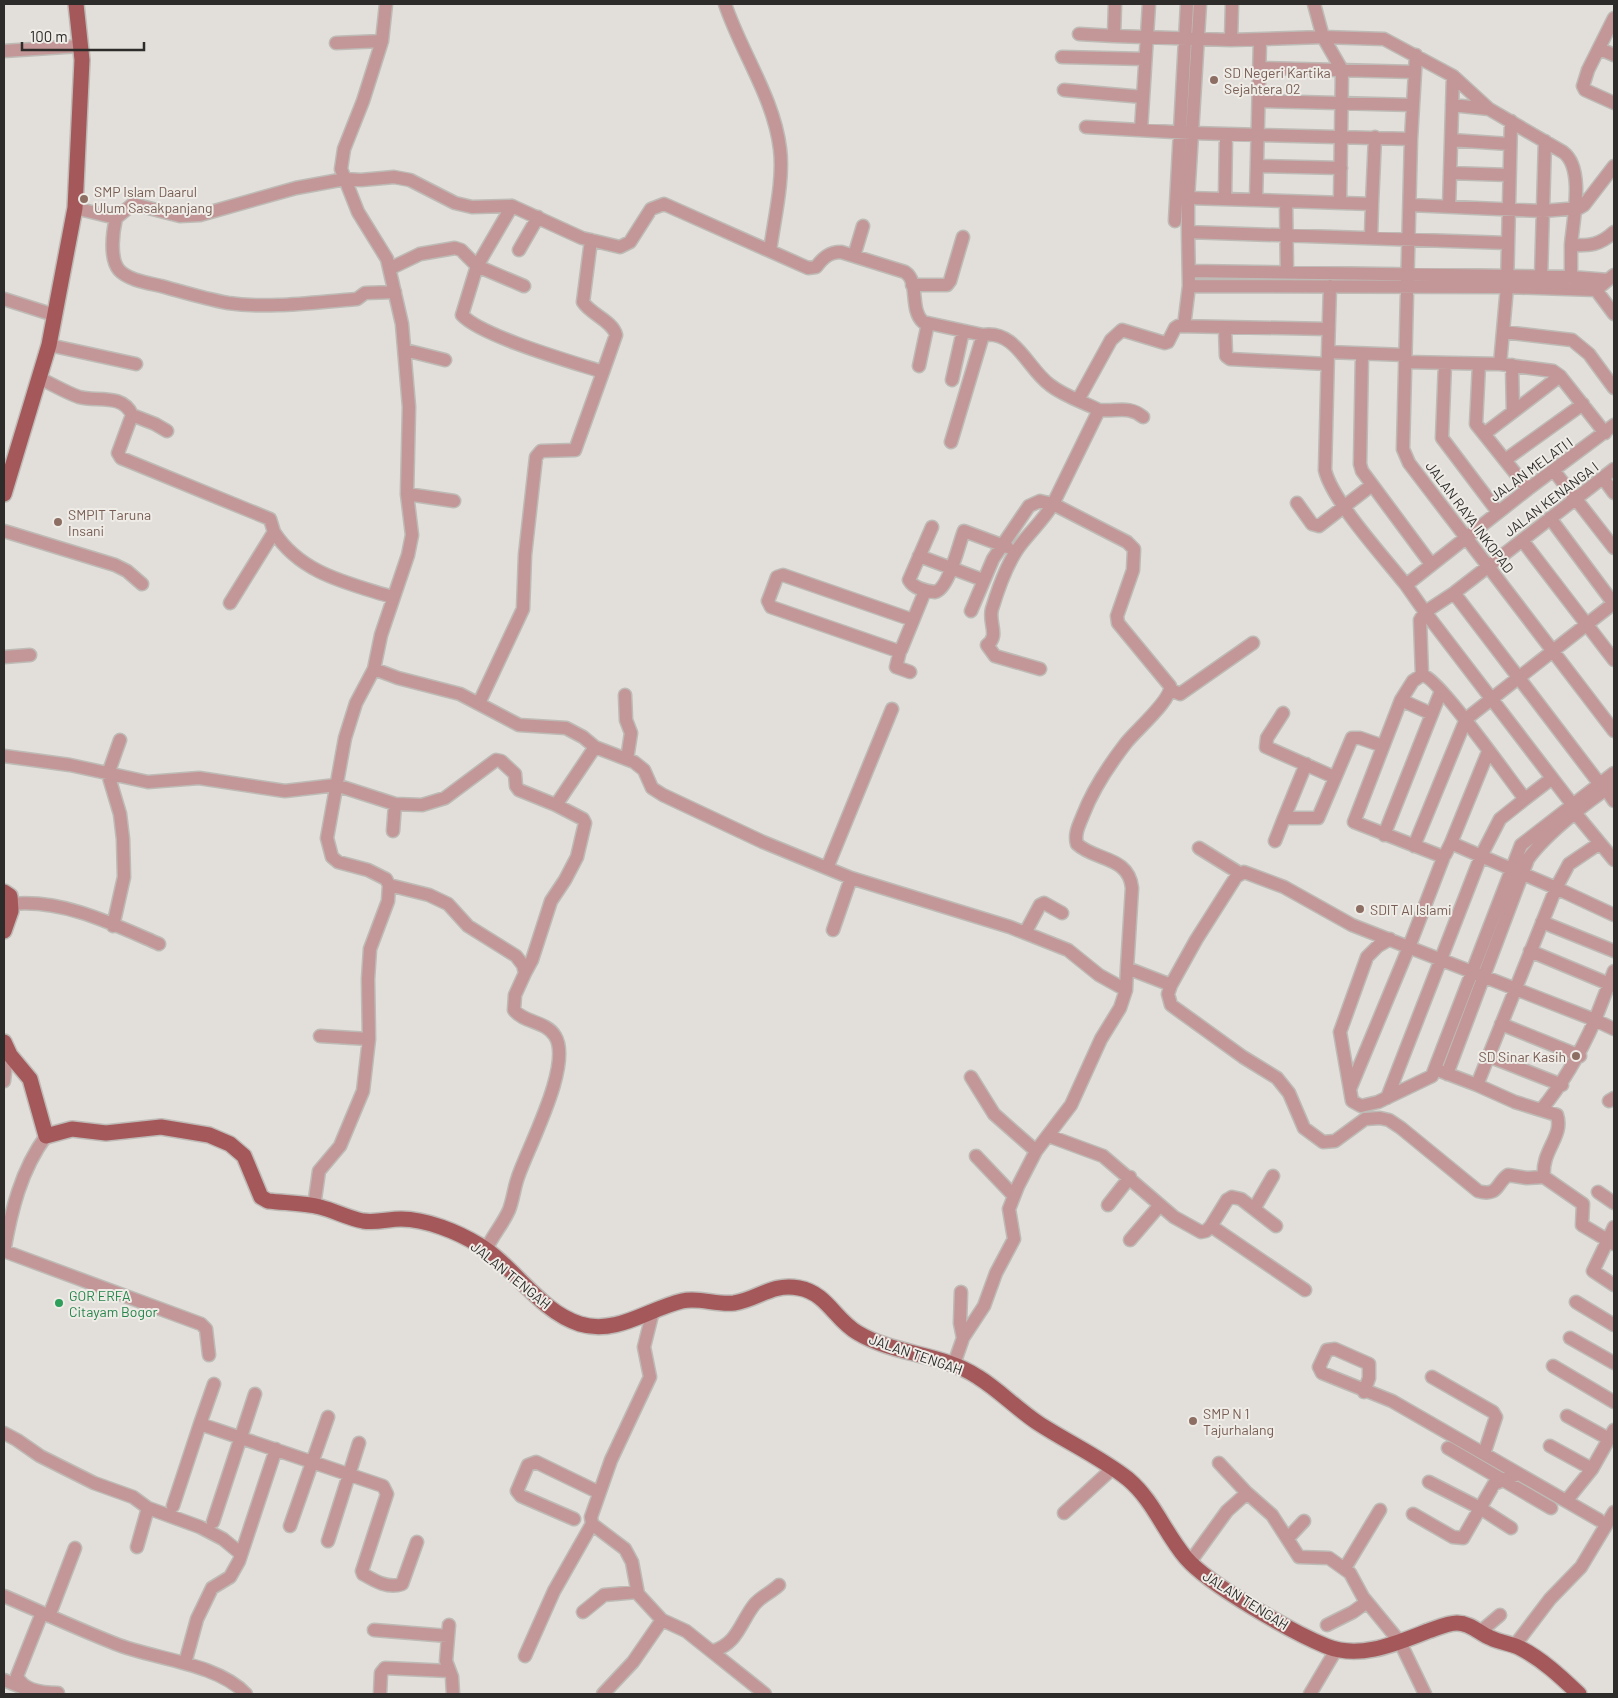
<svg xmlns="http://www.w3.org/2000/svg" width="1618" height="1698" font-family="Barlow,sans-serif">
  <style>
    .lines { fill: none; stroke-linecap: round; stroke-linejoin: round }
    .minor-casing { stroke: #bebbb7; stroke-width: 15 }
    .major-casing { stroke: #bebbb7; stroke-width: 18 }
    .minor { stroke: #c39797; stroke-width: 12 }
    .major { stroke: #a4585a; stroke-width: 15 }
    .education-dot { fill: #8d6e63; stroke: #efece7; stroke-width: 2 }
    .leisure-dot { fill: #2e9e5b; stroke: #efece7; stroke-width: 2 }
    .labels { text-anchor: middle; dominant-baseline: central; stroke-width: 4; stroke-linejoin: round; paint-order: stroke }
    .education-label { font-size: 14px; fill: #785e54; stroke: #efece7; text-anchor: start }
    .street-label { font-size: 14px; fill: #2d2c2a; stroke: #efece7 }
    .leisure-label { font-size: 14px; fill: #27864d; stroke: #efece7; text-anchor: start }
  </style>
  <rect width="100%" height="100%" fill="#e2dfda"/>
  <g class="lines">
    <!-- minor casing -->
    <g class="minor-casing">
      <path id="minor" d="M 725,4 C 741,52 774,98 780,149 C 784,180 774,220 770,251
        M 1115,4 L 1114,36 L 1231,40
        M 1200,4 L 1188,198 L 1188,232 L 1507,243
        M 1232,4 L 1231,40 L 1323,37 L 1384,39 L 1453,76 L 1489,109 L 1563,152 C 1585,168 1573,220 1571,245 C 1590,246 1600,245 1614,232
        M 1314,4 L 1323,37 L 1342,70 L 1340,202
        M 1614,18 L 1588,70 L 1583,86 L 1585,90 L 1614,103
        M 1079,34 L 1114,36
        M 1260,40 L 1256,200 L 1372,204 L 1371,237
        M 336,43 L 382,41
        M 1600,49 L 1614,55
        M 4,51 L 80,46
        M 1416,55 L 1411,139 L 1403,449 L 1409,463 L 1614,731
        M 1062,57 L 1145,59
        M 1259,68 L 1415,72
        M 1064,90 L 1143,97
        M 1259,101 L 1413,105
        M 1452,105 L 1489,109
        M 1086,127 L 1191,133 L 1411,139
        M 1141,130 L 1149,4
        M 1451,140 L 1509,144
        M 1257,166 L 1341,168
        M 1450,173 L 1509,175
        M 1188,198 L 1256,200
        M 1225,199 L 1226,134
        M 1286,202 L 1287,272
        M 1372,204 L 1375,137
        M 1410,205 L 1543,211 L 1579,208 L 1584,205 L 1614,166
        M 1449,207 L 1453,76
        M 75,208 L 116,218 L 133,204 L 180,216 L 200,215 L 296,188 L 345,179 L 361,180 L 394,177 L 410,180 L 455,203 L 472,207 L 512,206 L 582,238 L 620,247 L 630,242 L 651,209 L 664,204 L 808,268 L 816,267 C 823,258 829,252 841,252 L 905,272 C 920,282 909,309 923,322 L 983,335 C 1016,330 1027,368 1050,385 C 1064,396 1083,402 1099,410 L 1053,504 L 1127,542 L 1134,549 L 1133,570 L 1117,616 L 1118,623 L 1170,686 C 1172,700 1136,730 1126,743 C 1109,765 1093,789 1083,815 C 1079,825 1074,834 1077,844 C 1095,861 1129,856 1132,888 L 1127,968
        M 116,218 C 113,231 109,258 119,270 C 128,280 148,283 161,286 C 183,292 205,299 228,303 C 270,309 315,302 357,299 L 365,293 L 395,292
        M 1175,221 L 1187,4
        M 591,240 L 583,302 C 590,314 613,321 616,335 L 603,372
        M 1571,245 L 1571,277
        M 519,250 L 538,217
        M 854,256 L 863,226
        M 391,268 L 420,254 L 455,248 L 461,250 L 477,266 L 524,286
        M 1189,271 L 1571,277 L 1608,280
        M 1541,277 L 1545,141
        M 912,285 L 947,285 L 950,281 L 963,237
        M 1189,286 L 1507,287 L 1596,290 L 1614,275
        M 1330,286 L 1328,352 L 1405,355
        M 1596,290 L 1614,314
        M 4,299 L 54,315
        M 1184,326 L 1189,286 L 1188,232
        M 1225,328 L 1226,356 L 1230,359 L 1327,364
        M 1504,332 L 1572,340 L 1589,354 L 1614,388
        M 49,345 L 136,364
        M 405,350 L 445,360
        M 1328,352 L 1325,470 C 1332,501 1385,558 1406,585 L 1528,489 L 1614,425
        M 1362,354 L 1360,464 L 1362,471 L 1431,564
        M 1405,362 L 1500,364 L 1553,371 L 1560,376 L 1605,433
        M 1445,363 L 1442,438 L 1498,512
        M 1479,364 L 1476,424 L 1528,489
        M 1500,364 L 1507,287 L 1511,121
        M 1512,365 L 1513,412
        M 919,366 L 928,323
        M 39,378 C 52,384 65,392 79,397 C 96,402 123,393 132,415 L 118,453 L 121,458 L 270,519 L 274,532 L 230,603
        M 952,380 L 963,331
        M 1078,400 L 1111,340 L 1122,330 L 1165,343 L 1168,342 L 1175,328 L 1178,326 L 1328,329
        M 1099,410 C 1117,412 1129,405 1143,417
        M 132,415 L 155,424 L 167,431
        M 1484,434 L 1560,376
        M 951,442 L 983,335
        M 1505,460 L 1583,404
        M 1554,471 L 1614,548
        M 1603,478 L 1614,493
        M 407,494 L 454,501
        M 1297,503 L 1312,524 L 1319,526 L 1372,485
        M 1550,518 L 1614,604
        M 932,527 L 909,580 C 914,589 926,591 935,592 C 949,589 959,543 964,531 L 1007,547
        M 4,531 L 115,565 L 127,571 L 142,584
        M 274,532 C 301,574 348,583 392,597
        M 1522,540 L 1614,660
        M 919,556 L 983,580
        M 1406,585 L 1425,612 L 1420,620 L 1422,675
        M 1454,593 L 1599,783
        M 971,611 L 993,559 L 1029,506 L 1040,501 L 1053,504 C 1044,519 1032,530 1022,543 C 1008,560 998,589 992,609 C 988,622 1000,636 987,645 L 995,656 L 1040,669
        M 913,620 L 783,575 L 777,577 L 768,601 L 771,607 L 898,651 L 901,650 L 925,591
        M 900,651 L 896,667 L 910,672
        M 4,657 L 30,655
        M 374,669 L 398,678 L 460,694 L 519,725 L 566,728 L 583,737 L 595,747 L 634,762 L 644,770 L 652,788 L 663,795 L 763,842 L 851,878 L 1010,927 L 1068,950 L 1099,975 L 1126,990
        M 1171,690 L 1180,694 L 1253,643
        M 625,695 L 626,720 L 631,733 L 627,759
        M 1401,700 L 1432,714
        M 479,703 L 523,609 L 525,555 L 536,457 L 541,451 L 575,450 L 603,372 C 572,362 481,336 462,315 L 477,266 L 512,206
        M 1283,713 L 1267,738 L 1266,747 L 1334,777
        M 4,756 L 70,765 L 148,782 L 199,778 L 285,791 L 336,785 L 395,804 L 422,805 L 445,798 L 496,760 L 501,761 L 515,774 L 516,786 L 519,790 L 556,805
        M 1606,789 L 1614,801
        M 1525,799 L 1551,779
        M 1572,804 L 1425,612 L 1454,593 L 1614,469
        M 1576,814 L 1614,860
        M 1284,818 L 1306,764
        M 393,831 L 395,804
        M 1384,835 L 1441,691
        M 1275,841 L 1284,818 L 1318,818 L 1352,738 L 1360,738 L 1383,746
        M 1451,843 L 1488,752
        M 1414,846 L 1466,719 L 1614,603
        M 1199,848 L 1241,874
        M 827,868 L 892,709
        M 389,885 L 429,895 L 448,904 L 468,926 L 516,956 L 523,965 L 525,973 L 515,995 L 514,1010 C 524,1023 546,1021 555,1036 C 573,1064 528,1147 518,1177 C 514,1188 513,1200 509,1210 C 503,1224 492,1236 486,1250
        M 12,904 C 63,899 113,924 159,944
        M 1614,915 L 1556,888 L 1477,1085 L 1515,1102 L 1557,1115 C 1564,1137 1541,1150 1544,1177 L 1583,1204 L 1582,1225 L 1614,1244
        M 1542,922 L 1614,951
        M 113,926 L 124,877 L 123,839 L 120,814 L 108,774 L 120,740
        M 833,930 L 851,878
        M 1025,933 L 1040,905 L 1044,903 L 1062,913
        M 1390,939 L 1378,946 L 1367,957 L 1340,1032 L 1352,1101 L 1361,1106 L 1378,1102 L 1432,1076 L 1521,845 L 1614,773
        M 1530,951 L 1614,986
        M 1614,971 L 1595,1020 L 1614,1029
        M 525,973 L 532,960 L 551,901 L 565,880 L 577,857 L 585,823 L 583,819 L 556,805 L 595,747
        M 1171,985 L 1168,994 L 1171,1005 L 1243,1057 L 1277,1078 L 1289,1093 L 1304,1128 L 1323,1142 L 1335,1141 L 1365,1119 L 1380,1118 L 1389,1120 L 1401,1128 L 1478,1191 C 1499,1197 1496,1183 1508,1175 L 1527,1178 L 1544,1177
        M 1501,1024 L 1580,1056
        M 320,1036 L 369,1039
        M 1488,1056 L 1562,1085
        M 1440,1071 L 1477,1085
        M 1447,1074 L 1528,859 C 1546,834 1588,801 1614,784
        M 971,1077 L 994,1114 L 1036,1151
        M 4,1081 L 7,1055
        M 1350,1089 L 1409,947 L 1444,856
        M 1387,1098 L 1481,856 L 1451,843 L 1445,855 L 1441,856 L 1354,822 L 1401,700 L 1413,681 L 1422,675 C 1437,676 1510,780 1525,799 L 1500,819 L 1481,856 L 1556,888 L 1569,864 L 1600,843
        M 1609,1101 L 1614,1098
        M 1049,1136 L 1103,1156 L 1174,1217 L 1201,1232 L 1206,1231 L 1211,1226 L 1305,1290
        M 976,1156 L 1014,1196
        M 1598,1192 L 1614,1203
        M 1108,1205 L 1130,1177
        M 314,1206 L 319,1171 L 340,1146 L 363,1091 L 369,1039 L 368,979 L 370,949 L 388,901 L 389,885 L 386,879 L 368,870 L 338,862 L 332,857 L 327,838 L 345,738 L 356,703 L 374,669 L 381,635 L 408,555 L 412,535 L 407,494 L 409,407 L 402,324 L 387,259 L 358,212 L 341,169 L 344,149 L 363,101 L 382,41 L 386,4
        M 1254,1209 L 1273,1176
        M 1211,1226 L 1227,1200 L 1232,1197 L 1241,1199 L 1276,1226
        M 1614,1227 L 1593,1271 L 1614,1285
        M 1130,1240 L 1160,1205
        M 4,1251 L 201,1324 L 206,1329 L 209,1355
        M 4,1252 C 11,1211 21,1170 46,1136
        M 961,1292 L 960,1323 L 963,1338
        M 1576,1302 L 1614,1325
        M 1570,1338 L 1614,1363
        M 954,1364 L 963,1338 L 984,1306 L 996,1273 L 1014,1239 L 1009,1209 L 1018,1186 L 1036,1151 L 1071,1105 L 1101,1039 L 1120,1008 L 1126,990 L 1127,968 L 1171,985 L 1196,940 L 1236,877 L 1244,872 L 1284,887 L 1352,925 L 1595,1020 C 1580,1054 1564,1082 1541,1110
        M 1553,1366 L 1614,1402
        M 1432,1377 L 1493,1412 L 1496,1417 L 1484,1454
        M 1364,1392 L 1369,1378 L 1369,1364 L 1335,1349 L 1327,1350 L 1319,1367 L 1322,1373 L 1392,1401 L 1599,1520
        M 1567,1416 L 1609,1439
        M 200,1424 L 214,1384
        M 4,1433 L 17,1440 L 40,1456 L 94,1483 L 133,1497 L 148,1508 L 200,1527 L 223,1539 L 240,1553
        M 1550,1446 L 1592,1469
        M 1448,1448 L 1551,1508
        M 1219,1463 L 1247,1493 L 1272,1515 L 1299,1557 L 1329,1558 L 1350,1573 L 1363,1597 L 1400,1642 L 1425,1694
        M 1429,1482 L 1480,1508 L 1511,1528
        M 1567,1500 L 1592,1469 L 1614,1430
        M 173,1506 L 200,1424 L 383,1486 L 387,1494 L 362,1571 L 363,1574 C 375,1581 388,1589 402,1584 L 417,1542
        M 1064,1513 L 1112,1469
        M 1413,1514 L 1453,1537 L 1463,1538 L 1494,1484 L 1518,1474
        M 574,1519 L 521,1496 L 517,1491 L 528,1465 L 536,1462 L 598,1492
        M 213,1522 L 255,1394
        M 290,1526 L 328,1417
        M 1288,1538 L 1304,1521
        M 328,1541 L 359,1443
        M 137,1547 L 148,1508
        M 1190,1562 L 1227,1511 L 1247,1493
        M 1345,1568 L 1380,1510
        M 4,1596 C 41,1612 78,1629 116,1644 C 153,1659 217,1663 246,1694
        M 583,1612 L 604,1595 L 637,1592
        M 42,1613 L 17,1676 C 23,1691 45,1693 58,1693
        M 49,1616 L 75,1548
        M 662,1620 L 686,1631 L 765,1694
        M 449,1625 L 446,1661 L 452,1677 L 453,1694
        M 1327,1625 L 1353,1612 L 1367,1602
        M 374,1630 L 448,1636
        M 1480,1632 L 1500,1615
        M 1515,1645 L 1550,1599 L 1581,1567 L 1614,1512
        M 713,1651 C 738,1643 740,1623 754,1605 C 760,1597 772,1592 779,1585
        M 525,1656 L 554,1591 L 592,1524
        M 185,1663 L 197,1619 L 212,1588 L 230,1577 L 239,1561 L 276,1449
        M 4,1680 L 26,1689
        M 380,1694 L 381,1673 L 385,1668 L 449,1671
        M 603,1694 L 633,1662 L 662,1620 L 638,1594 L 632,1562 L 625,1549 L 592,1524 L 591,1517 L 611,1460 L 650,1377 L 644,1347 L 653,1311
        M 1310,1694 L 1336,1650"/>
    </g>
    <!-- major casing -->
    <g class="major-casing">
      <path id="major" d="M 4,494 L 49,345 L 75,208 L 82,60 L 76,4
        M 4,892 L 10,896 L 11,911 L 4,931
        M 4,1042 L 10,1055 L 30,1079 L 46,1136 L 72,1129 L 106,1133 L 161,1127 L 209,1135 L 230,1144 L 244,1156 L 261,1197 L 268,1201 C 285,1203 304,1203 320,1207 C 335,1211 348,1218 363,1221 C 377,1223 388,1219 401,1219 C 426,1219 458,1232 479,1245 C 515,1267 539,1311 580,1324 C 617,1335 648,1309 682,1301 C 699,1297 716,1305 734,1303 C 759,1299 771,1283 799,1288 C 827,1293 835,1320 858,1333 C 895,1355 942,1353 978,1377 C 999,1390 1017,1409 1038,1423 C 1067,1442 1100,1457 1128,1479 C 1154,1501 1164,1532 1186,1558 C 1209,1585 1292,1632 1326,1646 C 1360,1660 1397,1643 1428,1631 C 1437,1628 1448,1623 1457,1623 C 1471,1623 1480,1634 1491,1638 C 1501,1643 1511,1643 1520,1648 C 1542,1659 1561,1677 1579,1694"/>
    </g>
    <!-- minor -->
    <use href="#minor" class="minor"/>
    <!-- major -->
    <use href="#major" class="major"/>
  </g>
  <!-- markers -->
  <g class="education-dot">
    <circle cx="1214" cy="80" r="5"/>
    <circle cx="84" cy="199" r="5"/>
    <circle cx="58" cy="522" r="5"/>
    <circle cx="1360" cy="909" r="5"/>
    <circle cx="1576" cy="1056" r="5"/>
    <circle cx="1193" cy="1421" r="5"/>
  </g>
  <circle class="leisure-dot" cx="59" cy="1303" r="5"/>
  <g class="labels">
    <!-- education labels -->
    <g class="education-label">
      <text x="1224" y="72">SD Negeri Kartika<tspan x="1224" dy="16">Sejahtera 02</tspan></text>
      <text x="94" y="191">SMP Islam Daarul<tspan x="94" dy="16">Ulum Sasakpanjang</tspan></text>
      <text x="68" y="514">SMPIT Taruna<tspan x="68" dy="16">Insani</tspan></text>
      <text x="1370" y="909">SDIT Al Islami</text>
      <text x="1566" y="1056" text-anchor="end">SD Sinar Kasih</text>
      <text x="1203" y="1413">SMP N 1<tspan x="1203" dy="16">Tajurhalang</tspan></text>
    </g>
    <!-- street labels -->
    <g class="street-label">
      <text transform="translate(1531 469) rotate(-36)">JALAN MELATI I</text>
      <text transform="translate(1551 499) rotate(-37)">JALAN KENANGA I</text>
      <text transform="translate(1470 517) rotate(53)">JALAN RAYA INKOPAD</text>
      <text transform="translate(511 1275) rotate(39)">JALAN TENGAH</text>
      <text transform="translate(916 1354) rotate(19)">JALAN TENGAH</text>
      <text transform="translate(1246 1600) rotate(32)">JALAN TENGAH</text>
    </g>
    <!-- leisure labels -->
    <g class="leisure-label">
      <text x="69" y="1295">GOR ERFA<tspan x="69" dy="16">Citayam Bogor</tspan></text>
    </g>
  </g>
  <!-- border -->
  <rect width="1618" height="1698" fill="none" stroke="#2d2c2a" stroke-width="10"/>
  <!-- scale -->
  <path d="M22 42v8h122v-8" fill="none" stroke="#2d2c2a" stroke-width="2.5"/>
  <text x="30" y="42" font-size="15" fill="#2d2c2a" stroke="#efece7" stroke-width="4" paint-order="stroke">100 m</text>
</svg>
